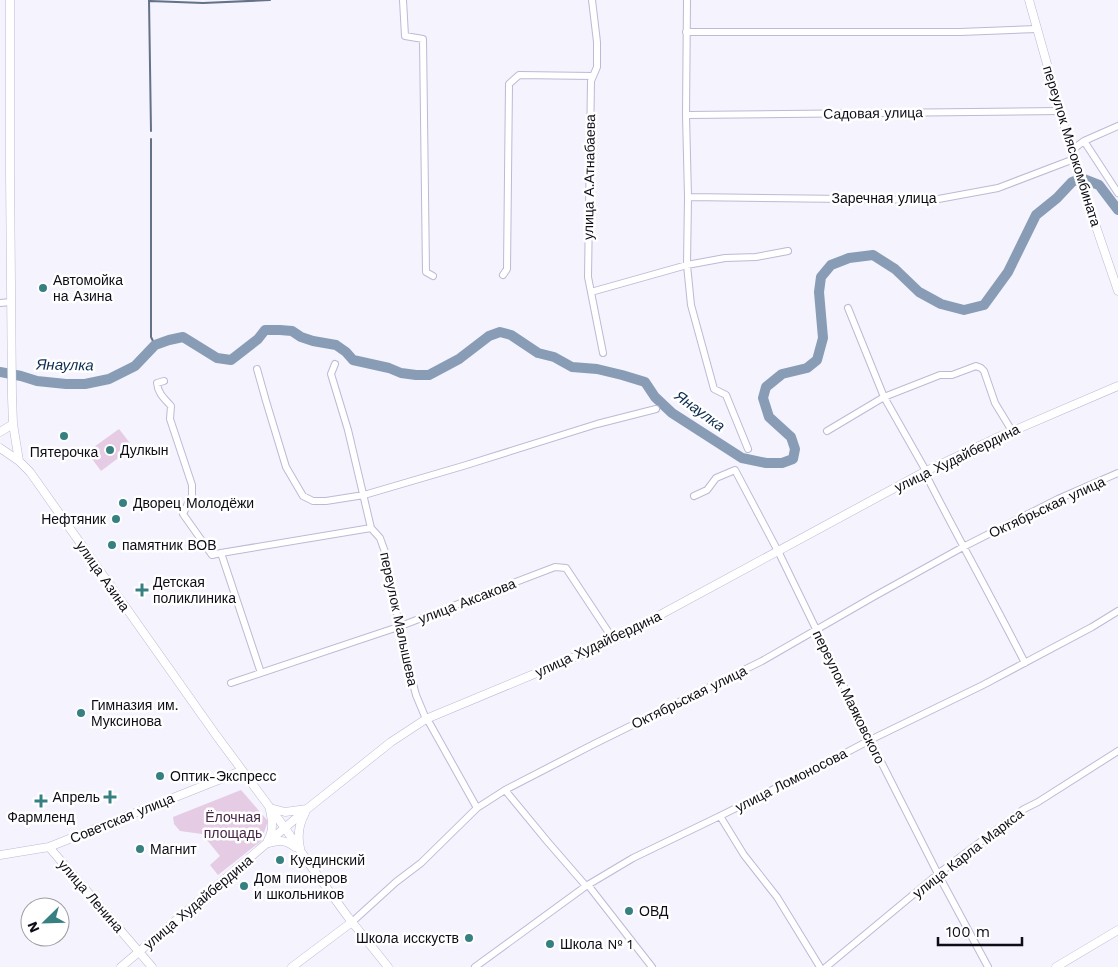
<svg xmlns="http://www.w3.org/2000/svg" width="1118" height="967" font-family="'Work Sans',sans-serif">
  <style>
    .green { fill: #e5cce4 }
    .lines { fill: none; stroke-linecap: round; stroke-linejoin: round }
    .stream { stroke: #637286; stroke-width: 2 }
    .river { stroke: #889db5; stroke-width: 10 }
    .minor-casing { stroke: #bcbad5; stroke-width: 8 }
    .tertiary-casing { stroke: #bcbad5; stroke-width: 9 }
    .minor { stroke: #fff; stroke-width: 6 }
    .tertiary { stroke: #fff; stroke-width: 8 }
    .poi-dot { fill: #378082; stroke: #fff; stroke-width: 2 }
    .labels { text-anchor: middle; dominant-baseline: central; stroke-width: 5; stroke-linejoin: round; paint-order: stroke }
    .street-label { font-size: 14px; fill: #0e0d17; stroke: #fff }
    .poi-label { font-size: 14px; fill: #0e0d17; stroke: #fff; text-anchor: start }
    .park-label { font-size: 14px; fill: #472648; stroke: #fff }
    .water-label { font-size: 15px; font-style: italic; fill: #0b2c4e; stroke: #fff }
  </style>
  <rect width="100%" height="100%" fill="#f4f3fe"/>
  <!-- green -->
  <path class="green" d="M 119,429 L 133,447 L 101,471 L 87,452 Z
    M 241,790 L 268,821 L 261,841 L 218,875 L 210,865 L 220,856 L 202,834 L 180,831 L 174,824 L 173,817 Z"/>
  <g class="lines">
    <!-- stream -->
    <path class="stream" d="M 149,0 L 151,131
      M 150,1 L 203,3 L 270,0
      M 151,139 L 151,337 L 155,345"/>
    <!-- river -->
    <path class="river" d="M 0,372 L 21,376 L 37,381 L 66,384 L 85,384 L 109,379 L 135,366 L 155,345 L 169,340 L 183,337 L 217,358 L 231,360 L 258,339 L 265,330 L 280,330 L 292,331 L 301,337 L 313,341 L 336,345 L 346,352 L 353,360 L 389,368 L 401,373 L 416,375 L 429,375 L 459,359 L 489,336 L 500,332 L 511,335 L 538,353 L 554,357 L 572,367 L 597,369 L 622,375 L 645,382 L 655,397 L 672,413 L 742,458 L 766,463 L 782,463 L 793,459 L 795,449 L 791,437 L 769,417 L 763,398 L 766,387 L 782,374 L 807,368 L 817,360 L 823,338 L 819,292 L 821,277 L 831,265 L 849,258 L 873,255 L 895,269 L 919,292 L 941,304 L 964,310 L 984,305 L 1008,272 L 1036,215 L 1057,198 L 1072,182 L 1081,178 L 1099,185 L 1118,210"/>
    <!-- minor casing -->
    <g class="minor-casing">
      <path id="minor" d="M 403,0 L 405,36 L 423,39 L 426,272 L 433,276
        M 592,0 L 597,42 L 597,67 L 591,81 L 588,277 L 603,353
        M 687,0 L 686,115 L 688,197 L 687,265 L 691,305 L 714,389 L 726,395 L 748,449
        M 686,32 L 960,32 L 1037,29
        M 686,115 L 1060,111
        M 1084,141 L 1118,126
        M 1072,150 L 1084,141 L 1118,193
        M 688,197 L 933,200 L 998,188 L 1074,159
        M 503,275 L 507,269 L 509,84 L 519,75 L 593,76
        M 591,292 L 687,265 L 725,258 L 756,257 L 788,251
        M 0,303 L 11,302
        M 848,308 L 884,397 L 926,471 L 926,475 C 958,538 993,600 1025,663
        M 335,364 L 331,374 L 348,430 L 371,528 L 380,538 L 385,552 L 397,615 L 398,627 L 416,695 L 426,719 L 430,724 L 477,808
        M 257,369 L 266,401 L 286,467 L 303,496 L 313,501 L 326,501 L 364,495 L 463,466 L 597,424 L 656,409
        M 164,381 L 157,383 C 158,394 165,399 171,406 L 170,419 L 192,485 L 192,495 L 183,514 L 212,555 L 221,553 L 261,673
        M 827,431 L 884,397 L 940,375 L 952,375 L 976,366 L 981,368 L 984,371 L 995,403 L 1012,431
        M 694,496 L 707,490 L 716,478 L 735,470 L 780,555 L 870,740 L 938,874 L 988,967
        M 221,553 L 371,528
        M 231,683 L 398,627 L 555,567 L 566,568 L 613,639
        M 505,790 L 547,841 L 586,886
        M 720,816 L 744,855 L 777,897 L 820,967
        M 588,885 L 652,967
        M 352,922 L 396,882 L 421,863 L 477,808 L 505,790 L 594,744 L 762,661 L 873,597 L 963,547 L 1058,499 L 1118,473
        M 475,967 L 586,886 L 633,858 L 720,816 L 836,758 L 870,740 L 983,685 L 1092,627 L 1118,611
        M 826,967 L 938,874 L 1024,809 L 1038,802 L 1118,751"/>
    </g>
    <!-- tertiary casing -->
    <g class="tertiary-casing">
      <path id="tertiary" d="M 10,0 L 10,173 L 12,397 L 13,424 L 19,461 L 30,472 L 216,735 L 285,828 L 310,865 L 348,917 L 388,967
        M 1029,0 L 1078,174 L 1118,291
        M 0,432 L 13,424
        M 0,448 L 19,461
        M 270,808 L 285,812 L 307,809
        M 268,840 C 274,830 272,820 270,810
        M 269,843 C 280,840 286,840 295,847
        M 49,847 L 152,967
        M 300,848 C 297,835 299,824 305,813
        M 0,855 L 49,847 L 241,771
        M 121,967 L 307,809 L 391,742 L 426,719 L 599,647 L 658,616 L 926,471 L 994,439 L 1118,386
        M 292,967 L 352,922
        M 1056,967 L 1118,930"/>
    </g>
    <!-- minor -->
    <use href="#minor" class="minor"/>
    <!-- tertiary -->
    <use href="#tertiary" class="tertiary"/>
  </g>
  <!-- markers -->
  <g class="poi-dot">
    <circle cx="43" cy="288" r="5"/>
    <circle cx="64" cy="436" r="5"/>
    <circle cx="110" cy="450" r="5"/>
    <circle cx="123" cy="503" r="5"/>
    <circle cx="116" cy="519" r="5"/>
    <circle cx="112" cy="545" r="5"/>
    <path d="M139.5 582.5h5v5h5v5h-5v5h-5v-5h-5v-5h5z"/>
    <circle cx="81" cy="713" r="5"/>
    <circle cx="160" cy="776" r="5"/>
    <path d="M107.5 789.5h5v5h5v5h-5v5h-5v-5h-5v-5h5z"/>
    <path d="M38.5 793.5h5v5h5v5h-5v5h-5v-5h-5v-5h5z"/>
    <circle cx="140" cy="849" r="5"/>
    <circle cx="280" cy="860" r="5"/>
    <circle cx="244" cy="886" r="5"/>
    <circle cx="629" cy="911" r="5"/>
    <circle cx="469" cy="938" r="5"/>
    <circle cx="550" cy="944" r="5"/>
  </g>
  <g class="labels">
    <!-- street labels -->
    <g class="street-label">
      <text transform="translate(873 113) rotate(-1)">Садовая улица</text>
      <text transform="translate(1072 146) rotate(73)">переулок Мясокомбината</text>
      <text transform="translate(589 177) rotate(-89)">улица А.Атнабаева</text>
      <text x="884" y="198">Заречная улица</text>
      <text transform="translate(957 458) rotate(-26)">улица Худайбердина</text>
      <text transform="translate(1047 507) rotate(-25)">Октябрьская улица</text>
      <text transform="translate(103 576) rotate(55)">улица Азина</text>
      <text transform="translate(467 601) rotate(-21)">улица Аксакова</text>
      <text transform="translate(399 619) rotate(78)">переулок Малышева</text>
      <text transform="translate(598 644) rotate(-25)">улица Худайбердина</text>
      <text transform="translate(689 697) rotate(-26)">Октябрьская улица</text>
      <text transform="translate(849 697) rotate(64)">переулок Маяковского</text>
      <text transform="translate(791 780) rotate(-27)">улица Ломоносова</text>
      <text transform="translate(122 818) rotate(-22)">Советская улица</text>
      <text transform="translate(968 853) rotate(-38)">улица Карла Маркса</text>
      <text transform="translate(91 896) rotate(49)">улица Ленина</text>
      <text transform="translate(198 902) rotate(-40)">улица Худайбердина</text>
    </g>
    <!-- poi labels -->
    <g class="poi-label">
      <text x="53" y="280">Автомойка<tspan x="53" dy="16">на Азина</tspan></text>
      <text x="120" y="450">Дулкын</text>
      <text x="64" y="452" text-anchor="middle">Пятерочка</text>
      <text x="133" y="503">Дворец Молодёжи</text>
      <text x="106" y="519" text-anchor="end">Нефтяник</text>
      <text x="122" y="545">памятник ВОВ</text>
      <text x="153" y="582">Детская<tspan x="153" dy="16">поликлиника</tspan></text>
      <text x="91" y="705">Гимназия им.<tspan x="91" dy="16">Муксинова</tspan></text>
      <text x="170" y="776">Оптик-Экспресс</text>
      <text x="100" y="797" text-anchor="end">Апрель</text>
      <text x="41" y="817" text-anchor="middle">Фармленд</text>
      <text x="150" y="849">Магнит</text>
      <text x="290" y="860">Куединский</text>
      <text x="254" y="878">Дом пионеров<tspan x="254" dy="16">и школьников</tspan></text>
      <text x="639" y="911">ОВД</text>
      <text x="459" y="938" text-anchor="end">Школа исскуств</text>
      <text x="560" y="944">Школа № 1</text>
    </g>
    <!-- park labels -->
    <g class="park-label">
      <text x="233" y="817">Ёлочная<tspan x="233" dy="16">площадь</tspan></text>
    </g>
    <!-- water labels -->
    <g class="water-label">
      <text transform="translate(65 365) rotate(1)">Янаулка</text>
      <text transform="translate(700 411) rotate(36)">Янаулка</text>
    </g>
  </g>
  <!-- north arrow -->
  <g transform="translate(45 922) rotate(247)"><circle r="24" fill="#ffffff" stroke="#9f9ea2"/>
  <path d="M0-4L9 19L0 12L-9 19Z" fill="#378082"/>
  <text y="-8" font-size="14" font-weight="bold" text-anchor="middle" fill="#0e0d17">N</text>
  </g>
  <!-- scale -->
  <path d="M938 937v8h84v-8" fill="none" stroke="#0e0d17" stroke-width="2.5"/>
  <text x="946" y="937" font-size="15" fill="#0e0d17" stroke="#ffffff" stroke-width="4" paint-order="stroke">100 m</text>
</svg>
